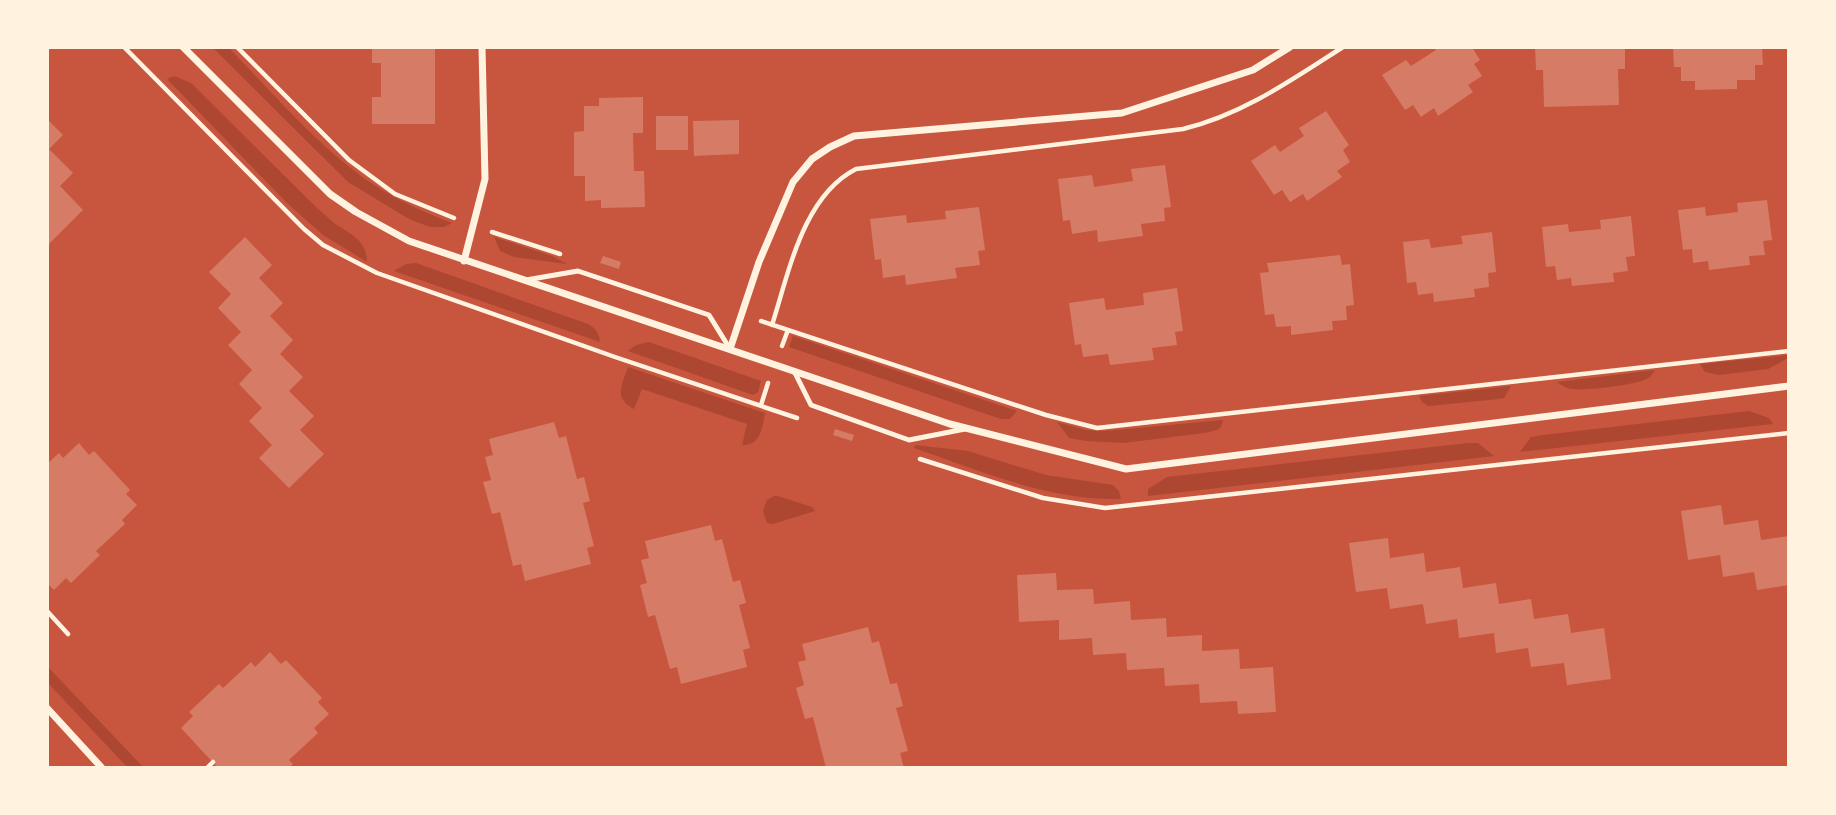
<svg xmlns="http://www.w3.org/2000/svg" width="1836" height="815" font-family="Jost,sans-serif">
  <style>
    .green { fill: #ae4732 }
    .building { fill: #d67c66 }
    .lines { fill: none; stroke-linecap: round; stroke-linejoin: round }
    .path { stroke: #fff3e0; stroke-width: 4.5 }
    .service { stroke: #fff3e0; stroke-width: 5 }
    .minor { stroke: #fff3e0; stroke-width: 7 }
  </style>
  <rect width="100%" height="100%" fill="#c8553d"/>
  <!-- green -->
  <path class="green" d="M 212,47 L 228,47 C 273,93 321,150 374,185 C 399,201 425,213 452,223 L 444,227 L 430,227 L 409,219 L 348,182 Z
    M 174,76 L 191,83 L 316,207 C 322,212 328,218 334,223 C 350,234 367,240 367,262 L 323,235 L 287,203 L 167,79 Z
    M 494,237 L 552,256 L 567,264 L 514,257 L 500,251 Z
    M 416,263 L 588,324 C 596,329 599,332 600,342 L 394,271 L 406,264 Z
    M 793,336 L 1017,411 L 1010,419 L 1001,419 L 789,347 Z
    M 649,342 L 761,381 L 758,392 L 753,395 L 628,351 L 636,345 Z
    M 1789,355 L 1788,358 L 1768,369 L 1719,375 L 1705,372 L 1700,364 Z
    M 628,367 L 765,413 C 762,428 761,446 742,445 L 747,424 L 642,389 L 634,409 C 613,398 622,385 628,367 Z
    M 1655,370 C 1653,373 1651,377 1648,378 C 1639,385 1583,391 1571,389 C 1566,388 1561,385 1557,382 Z
    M 1511,386 L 1504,398 L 1499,399 L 1428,406 L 1422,402 L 1419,396 Z
    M 1749,411 L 1769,418 L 1773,424 L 1520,452 L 1531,437 L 1543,435 Z
    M 1223,420 L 1221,427 L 1217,430 L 1205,433 L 1123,443 L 1086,441 L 1069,438 L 1057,422 L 1086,430 L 1106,431 Z
    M 1468,443 L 1478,443 L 1494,456 L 1148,496 L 1148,489 L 1167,477 Z
    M 915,445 L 968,451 L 1046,475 L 1113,485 L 1119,491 L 1121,499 C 1049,501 981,471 914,448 Z
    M 774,496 L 778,496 L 812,507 L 815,511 L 773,524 L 767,523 L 763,511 L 767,500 Z
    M 47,666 L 144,768 L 128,768 L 47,682 Z"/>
  <!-- building -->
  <path class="building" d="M 372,47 L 435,47 L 435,124 L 372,124 L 372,97 L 381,97 L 381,63 L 372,63 Z
    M 1433,47 L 1472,47 L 1480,60 L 1474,64 L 1482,76 L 1468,85 L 1473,92 L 1438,116 L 1434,108 L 1421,117 L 1413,105 L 1405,110 L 1382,75 L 1406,60 L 1411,66 L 1436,50 Z
    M 1535,47 L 1625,47 L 1625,69 L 1618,69 L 1619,105 L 1544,107 L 1543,70 L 1536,70 Z
    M 1673,47 L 1762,47 L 1763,65 L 1755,65 L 1755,80 L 1737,80 L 1737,89 L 1695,90 L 1695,81 L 1681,81 L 1681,67 L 1674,67 Z
    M 643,97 L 643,133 L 633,133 L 634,171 L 644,171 L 645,207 L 601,208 L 601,200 L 585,201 L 585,176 L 574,176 L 574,132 L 584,131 L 584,106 L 599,106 L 599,98 Z
    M 1326,111 L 1349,145 L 1343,150 L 1350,162 L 1337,171 L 1342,177 L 1307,201 L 1303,194 L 1290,202 L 1282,190 L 1274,195 L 1251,161 L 1275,145 L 1280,152 L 1304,136 L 1299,128 Z
    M 656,116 L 688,116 L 688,150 L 656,150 Z
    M 47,119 L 63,135 L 49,149 L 73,173 L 60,186 L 83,210 L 49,244 L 47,243 Z
    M 739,120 L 739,154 L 694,156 L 693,121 Z
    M 1165,165 L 1171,207 L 1164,208 L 1165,221 L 1141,224 L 1143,236 L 1098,242 L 1097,230 L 1072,234 L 1070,220 L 1063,221 L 1058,179 L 1092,175 L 1094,187 L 1133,181 L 1131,169 Z
    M 1767,200 L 1772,240 L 1763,241 L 1765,255 L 1749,256 L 1750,265 L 1709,270 L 1708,261 L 1693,263 L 1692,249 L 1683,250 L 1678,210 L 1705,207 L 1706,216 L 1738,212 L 1737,203 Z
    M 979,207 L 985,250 L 978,251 L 980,265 L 955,268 L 957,278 L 906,285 L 905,275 L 883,278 L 881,259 L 875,260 L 870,219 L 906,215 L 907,223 L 946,219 L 945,211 Z
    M 1631,216 L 1635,256 L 1626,257 L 1628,271 L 1613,273 L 1614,282 L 1572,286 L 1571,278 L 1557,280 L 1555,266 L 1546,267 L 1542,227 L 1568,224 L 1569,232 L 1601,229 L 1600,220 Z
    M 1492,232 L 1496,272 L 1488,273 L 1489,287 L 1474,289 L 1475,297 L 1434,302 L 1433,293 L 1418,295 L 1416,282 L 1407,283 L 1403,242 L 1429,239 L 1431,248 L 1463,244 L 1461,236 Z
    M 245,237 L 272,265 L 259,278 L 283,303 L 270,316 L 293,340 L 280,354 L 303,377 L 289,391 L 314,416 L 300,430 L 324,454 L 289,488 L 259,458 L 272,445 L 249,421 L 262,408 L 239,384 L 252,370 L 228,345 L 241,332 L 218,308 L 231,294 L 209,272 Z
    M 1340,255 L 1342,265 L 1350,264 L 1354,305 L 1346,306 L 1347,320 L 1332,321 L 1333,330 L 1291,335 L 1291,326 L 1276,327 L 1274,314 L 1265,315 L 1260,273 L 1269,272 L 1267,263 Z
    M 603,256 L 621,262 L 619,269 L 600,263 Z
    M 1177,288 L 1183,331 L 1175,332 L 1177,345 L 1152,348 L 1154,360 L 1110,365 L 1108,354 L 1083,357 L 1081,344 L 1075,345 L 1069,303 L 1104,298 L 1106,310 L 1144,305 L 1143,293 Z
    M 554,422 L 559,438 L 566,436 L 577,479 L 584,477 L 590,501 L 583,503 L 594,546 L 587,548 L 591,564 L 525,581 L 521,564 L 513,566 L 500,512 L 492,514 L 483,482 L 491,480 L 485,457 L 493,455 L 489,439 Z
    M 835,429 L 854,435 L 852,441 L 833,435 Z
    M 79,443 L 89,455 L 94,451 L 130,490 L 126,494 L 137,505 L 122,520 L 125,524 L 96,551 L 100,555 L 71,583 L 66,578 L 54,590 L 47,583 L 47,464 L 59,453 L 63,458 Z
    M 1721,505 L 1724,525 L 1758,520 L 1761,540 L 1789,536 L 1789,585 L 1757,590 L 1754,572 L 1723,577 L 1720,555 L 1688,560 L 1681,511 Z
    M 711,525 L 715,541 L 722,539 L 733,582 L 740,580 L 746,603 L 739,605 L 750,648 L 743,650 L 747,667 L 681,684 L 677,667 L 670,669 L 655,615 L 648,617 L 640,585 L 647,583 L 641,560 L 649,558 L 645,541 Z
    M 1388,538 L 1390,558 L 1424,553 L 1426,572 L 1460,567 L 1463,588 L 1496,583 L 1499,604 L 1531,599 L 1534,619 L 1568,614 L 1571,633 L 1604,628 L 1611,679 L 1567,685 L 1564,663 L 1531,667 L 1528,648 L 1496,653 L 1494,633 L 1459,638 L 1457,619 L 1426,624 L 1423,604 L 1390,609 L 1387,588 L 1356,592 L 1349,543 Z
    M 1056,573 L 1057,590 L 1093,589 L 1094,604 L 1130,601 L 1131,620 L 1166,618 L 1167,637 L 1202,635 L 1202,651 L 1239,649 L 1240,669 L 1273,667 L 1276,712 L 1238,714 L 1237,701 L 1200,703 L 1199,684 L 1165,686 L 1164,668 L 1127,670 L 1126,653 L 1093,655 L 1092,638 L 1059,640 L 1059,620 L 1019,622 L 1017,575 Z
    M 868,627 L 872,643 L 879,641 L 890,684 L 897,683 L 903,706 L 896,708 L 908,751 L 900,753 L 904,768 L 826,768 L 813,717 L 805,719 L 796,688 L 804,685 L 798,662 L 806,660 L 802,644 Z
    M 270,652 L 281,664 L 286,660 L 322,698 L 318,702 L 329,714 L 314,728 L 318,733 L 289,760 L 293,764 L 289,768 L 218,768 L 181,728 L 193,716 L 189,712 L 219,684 L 223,688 L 251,662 L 255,667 Z"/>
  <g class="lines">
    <!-- path -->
    <path class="path" d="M 124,47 L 304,229 L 323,245 L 377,273 L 615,357 L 797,418
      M 237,47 L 349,160 L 395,194 L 454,218
      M 492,232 L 560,254
      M 761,321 L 1046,415 L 1097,428 L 1789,351
      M 772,325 C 789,272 803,196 856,169 L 1183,129 C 1242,115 1293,79 1343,47
      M 782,346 L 788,330
      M 761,405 L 768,383
      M 920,459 L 1043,498 L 1105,508 L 1789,433
      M 47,611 L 68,634
      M 207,768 L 213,762"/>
    <!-- service -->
    <path class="service" d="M 526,280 L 578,271 L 709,315 L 730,349
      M 794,371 L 811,405 L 909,440 L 965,429"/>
    <!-- minor -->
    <path class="minor" d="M 183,47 L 330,194 L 356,212 L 409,241 L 950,424 L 1126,469 L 1789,386
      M 464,261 L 485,179 L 482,47
      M 730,349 L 759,262 L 793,182 L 812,159 L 830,147 L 854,136 L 1122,113 L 1253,70 L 1290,47
      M 47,708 L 102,768"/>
  </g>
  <!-- border -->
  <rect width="1836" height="815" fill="none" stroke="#fff3e0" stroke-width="98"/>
</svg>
